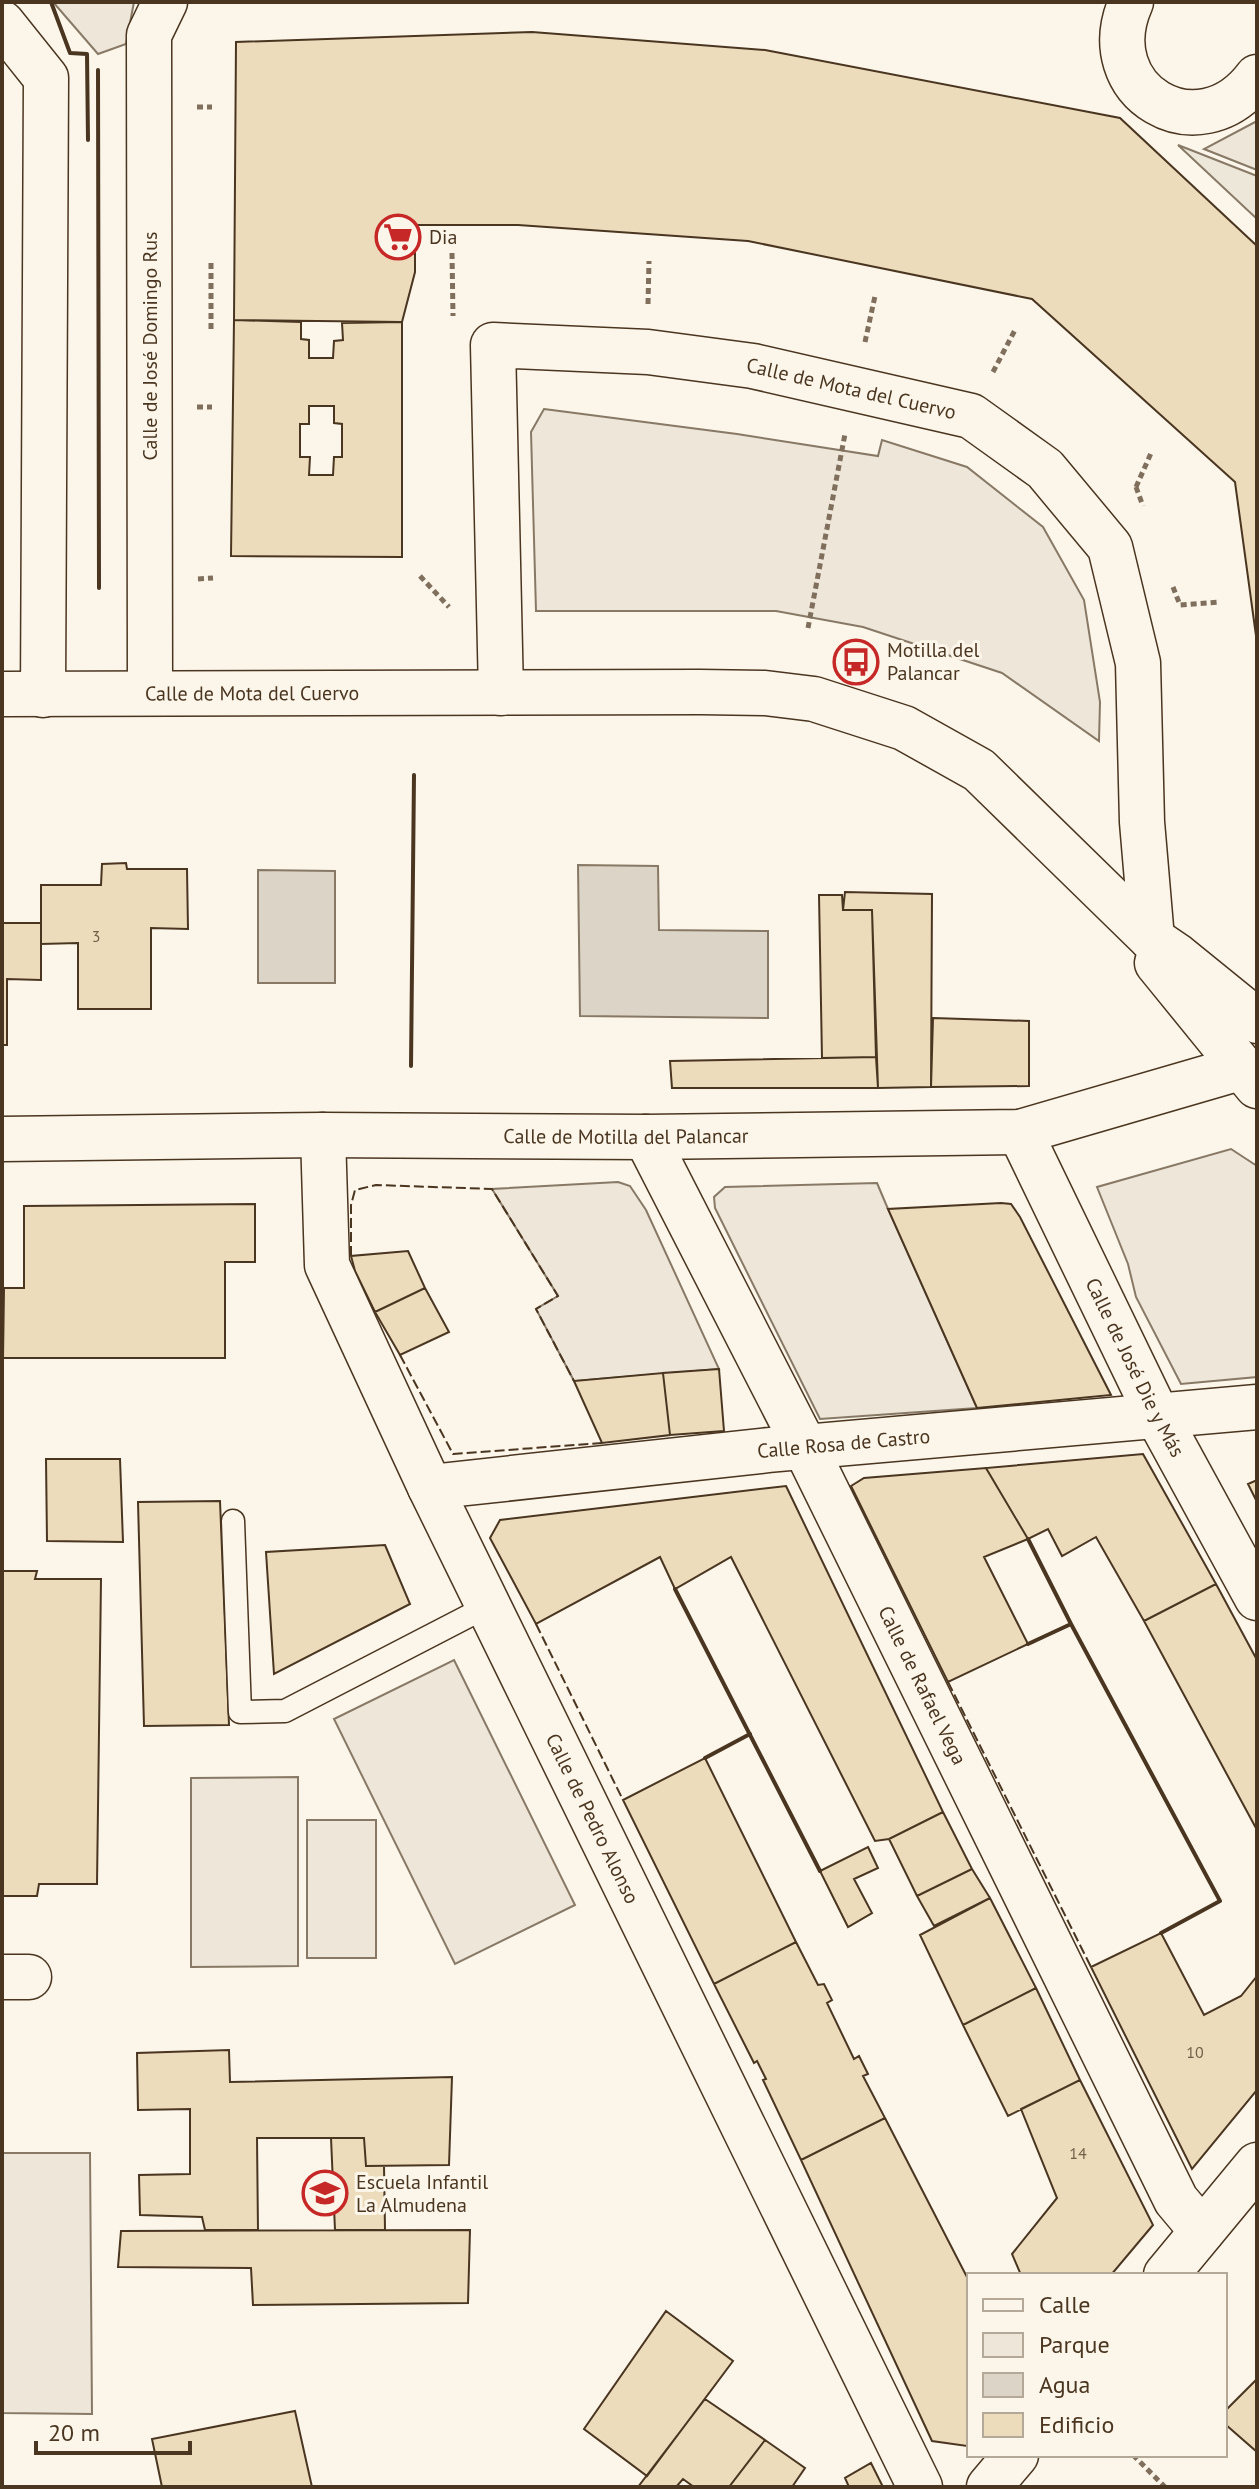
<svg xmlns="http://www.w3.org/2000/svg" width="1259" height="2489" font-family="'PT Sans',sans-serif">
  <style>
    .green { fill: #ede6d9; stroke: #887966; stroke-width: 2 }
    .parking { fill: #ede7d9; stroke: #887966; stroke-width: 2 }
    .water { fill: #dcd4c6; stroke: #887966; stroke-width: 2 }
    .building { fill: #ecdcbc; stroke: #4a3520; stroke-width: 2; fill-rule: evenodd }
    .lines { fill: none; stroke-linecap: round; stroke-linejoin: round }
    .lane-casing { stroke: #4a3520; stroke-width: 25 }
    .street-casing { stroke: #4a3520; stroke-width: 47 }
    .path { stroke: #7f6f5c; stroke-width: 5; stroke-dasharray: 6 4; stroke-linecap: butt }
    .lane { stroke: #fbf6e9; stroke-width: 22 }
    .street { stroke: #fbf6e9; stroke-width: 44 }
    .fence { stroke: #4a3520; stroke-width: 2; stroke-dasharray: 10 4; stroke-linecap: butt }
    .wall { stroke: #4a3520; stroke-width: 4 }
    .labels { text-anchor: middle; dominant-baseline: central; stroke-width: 6; stroke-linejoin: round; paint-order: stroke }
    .number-label { font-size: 16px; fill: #725f47 }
    .poi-label { font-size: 20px; fill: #4a3520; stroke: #fbf6e9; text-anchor: start }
    .street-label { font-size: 20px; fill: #4a3520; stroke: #fbf6e9 }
  </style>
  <rect width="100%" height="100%" fill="#fbf6e9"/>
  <!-- green -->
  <path class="green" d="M 53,2 L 134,2 L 126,44 L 98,54 Z
    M 1257,121 L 1257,170 L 1204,149 Z
    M 544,409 L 737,434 L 878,456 L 882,440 L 967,467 L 1043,527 L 1084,600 L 1100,702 L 1099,741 L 1002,673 L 863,627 L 776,611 L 536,611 L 531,432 Z
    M 1231,1149 L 1257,1166 L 1257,1377 L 1181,1384 L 1136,1297 L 1128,1264 L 1097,1187 Z
    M 618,1182 L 630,1186 L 646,1210 L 719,1369 L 574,1381 L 536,1309 L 558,1296 L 492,1189 Z
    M 877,1183 L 888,1209 L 977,1408 L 820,1419 L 715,1208 L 714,1197 L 725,1187 Z
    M 454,1660 L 575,1905 L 455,1964 L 334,1719 Z
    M 298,1777 L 298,1966 L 191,1967 L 191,1778 Z
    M 307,1820 L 376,1820 L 376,1958 L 307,1958 Z
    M 2,2153 L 90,2153 L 92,2414 L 2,2413 Z"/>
  <!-- parking -->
  <path class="parking" d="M 1178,145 L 1257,176 L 1257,219 Z"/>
  <!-- water -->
  <path class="water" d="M 578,865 L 658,866 L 659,930 L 768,931 L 768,1018 L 580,1016 Z
    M 258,870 L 335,871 L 335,983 L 258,983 Z"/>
  <!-- building -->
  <path class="building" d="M 532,32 L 765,50 L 1120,118 L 1257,246 L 1257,643 L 1235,482 L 1032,299 L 748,241 L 518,225 L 415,225 L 415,272 L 402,322 L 234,320 L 236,42 Z
    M 234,320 L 301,322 L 301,339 L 309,340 L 309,358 L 333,358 L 334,341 L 343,340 L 342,323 L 402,322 L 402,557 L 231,556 ZM 309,406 L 334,406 L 334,423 L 342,424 L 342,457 L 334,457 L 333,475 L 309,475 L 310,457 L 300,457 L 300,424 L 309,424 Z
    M 126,863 L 127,869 L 187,869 L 188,929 L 151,928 L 151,1009 L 78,1009 L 78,943 L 41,944 L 41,885 L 101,885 L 102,864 Z
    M 845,892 L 932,894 L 931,1087 L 878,1088 L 872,910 L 843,910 Z
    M 819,895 L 842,895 L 843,910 L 872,910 L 876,1057 L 822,1058 Z
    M 2,923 L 41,923 L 41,980 L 7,979 L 7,1045 L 2,1045 Z
    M 933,1018 L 1029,1021 L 1029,1086 L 931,1087 Z
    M 876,1057 L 878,1088 L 672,1088 L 670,1061 Z
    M 1001,1203 L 1011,1204 L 1020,1217 L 1111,1395 L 977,1408 L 888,1209 Z
    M 255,1204 L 255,1262 L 225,1262 L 225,1358 L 3,1358 L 4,1288 L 24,1288 L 24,1206 Z
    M 408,1251 L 425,1288 L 375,1312 L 355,1271 L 351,1256 Z
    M 425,1288 L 449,1332 L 400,1355 L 375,1312 Z
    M 719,1369 L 724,1431 L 670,1435 L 663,1373 Z
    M 663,1373 L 670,1435 L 602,1443 L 574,1381 Z
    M 1143,1454 L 1216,1584 L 1144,1621 L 1096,1537 L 1062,1556 L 1048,1529 L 1028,1539 L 986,1468 Z
    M 46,1459 L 120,1459 L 123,1542 L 47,1541 Z
    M 986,1468 L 1028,1539 L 984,1557 L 1028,1644 L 948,1682 L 851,1486 L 864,1478 Z
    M 1257,1480 L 1257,1502 L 1248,1484 Z
    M 786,1486 L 943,1812 L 889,1839 L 875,1841 L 731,1557 L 675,1589 L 660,1557 L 536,1624 L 490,1538 L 500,1520 Z
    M 220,1501 L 229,1725 L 144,1726 L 138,1502 Z
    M 385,1545 L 410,1604 L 274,1674 L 266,1552 Z
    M 2,1571 L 37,1571 L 35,1579 L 101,1579 L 97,1884 L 39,1884 L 37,1896 L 2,1896 Z
    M 1216,1584 L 1257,1660 L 1257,1830 L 1144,1621 Z
    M 705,1758 L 796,1942 L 714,1984 L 623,1800 Z
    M 943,1812 L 972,1869 L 917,1896 L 889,1839 Z
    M 868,1847 L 878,1868 L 854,1879 L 872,1913 L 848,1927 L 820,1871 Z
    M 972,1869 L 990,1898 L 934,1926 L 917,1896 Z
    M 990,1898 L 1036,1988 L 963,2025 L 920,1935 Z
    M 1161,1933 L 1204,2015 L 1241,1996 L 1257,1976 L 1257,2090 L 1192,2169 L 1091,1967 Z
    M 796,1942 L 818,1985 L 824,1984 L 832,2000 L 827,2003 L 854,2059 L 859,2056 L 868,2074 L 863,2076 L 885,2118 L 801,2160 L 763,2080 L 766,2079 L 757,2061 L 754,2063 L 714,1984 Z
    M 1036,1988 L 1080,2080 L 1008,2116 L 963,2025 Z
    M 229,2050 L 230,2082 L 452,2077 L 449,2165 L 366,2166 L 364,2138 L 257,2138 L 258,2230 L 205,2230 L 202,2217 L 140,2215 L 139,2175 L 190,2174 L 190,2109 L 138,2110 L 137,2053 Z
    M 1080,2080 L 1153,2225 L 1111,2275 L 1021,2275 L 1012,2254 L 1057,2198 L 1021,2109 Z
    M 885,2118 L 969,2281 L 969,2443 L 967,2446 L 932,2441 L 801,2160 Z
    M 331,2138 L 364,2138 L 366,2166 L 384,2166 L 385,2230 L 335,2230 Z
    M 470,2230 L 468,2303 L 253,2305 L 251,2268 L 118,2267 L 121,2231 Z
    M 666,2311 L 733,2361 L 647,2476 L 584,2429 Z
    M 1257,2379 L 1257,2452 L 1225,2424 L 1225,2411 Z
    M 705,2399 L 765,2440 L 729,2487 L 694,2487 L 683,2479 L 676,2487 L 638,2487 Z
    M 295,2411 L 312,2487 L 162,2487 L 152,2439 Z
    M 765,2440 L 805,2468 L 792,2487 L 729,2487 Z
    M 871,2463 L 883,2487 L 849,2487 L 845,2478 Z"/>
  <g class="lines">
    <!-- lane casing -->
    <g class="lane-casing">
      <path id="lane" d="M 233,1521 L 240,1712 L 285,1711 L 488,1606"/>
    </g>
    <!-- street casing -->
    <g class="street-casing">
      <g id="street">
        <path d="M 1131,2 C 1091,92 1199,155 1257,77"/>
        <path d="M 2,23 L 46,78 L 43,695"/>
        <path d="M 150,693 L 149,35 L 165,2"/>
        <path id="s1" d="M 501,693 L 493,345 L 648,352 L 753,366 L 971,416 L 1045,469 L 1110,547 L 1138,663 L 1142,822 L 1152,939"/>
        <path id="s2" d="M 2,694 L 700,692 L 765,693 L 814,699 L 904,728 L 979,770 L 1152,939 L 1177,956 L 1257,1021"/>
        <path d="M 1157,963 L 1257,1086"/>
        <path id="s3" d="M 1020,1132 L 1157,1415 L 1257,1598"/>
        <path id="s4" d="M 323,1135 L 327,1265 L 430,1487 L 920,2487"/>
        <path id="s5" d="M 646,1137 L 805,1447 L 1176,2200 L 1202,2231"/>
        <path id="s6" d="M 2,1139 L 323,1135 L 646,1137 L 1020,1132 L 1240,1068"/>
        <path id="s7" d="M 430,1487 L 769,1450 L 1257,1407"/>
        <path d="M 2,1977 L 29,1977"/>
        <path d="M 1166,2275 L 1257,2165"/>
        <path d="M 989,2487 L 1016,2455"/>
      </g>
    </g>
    <!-- path -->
    <path class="path" d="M 197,107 L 212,107
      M 452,253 L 453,316
      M 211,263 L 211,333
      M 648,304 L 649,261
      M 865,342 L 875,296
      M 993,372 L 1016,328
      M 197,407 L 212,407
      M 1136,487 L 1143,506
      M 1136,487 L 1152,451
      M 420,576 L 449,607
      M 198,579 L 213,578
      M 1173,587 L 1180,605 L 1219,602
      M 808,628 L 845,434
      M 1133,2455 L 1165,2487"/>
    <!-- lane -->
    <use href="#lane" class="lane"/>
    <!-- street -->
    <use href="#street" class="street"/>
    <!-- fence -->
    <path class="fence" d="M 351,1256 L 351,1205 L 355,1190 L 376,1185 L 492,1189 L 558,1296 L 536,1309 L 574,1381
      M 400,1355 L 453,1454 L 602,1443
      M 536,1624 L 623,1800
      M 948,1682 L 1091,1967"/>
    <!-- wall -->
    <path class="wall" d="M 51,2 L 70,53 L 87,54 L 88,140
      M 98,70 L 99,588
      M 411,1066 L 414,775
      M 675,1589 L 820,1871
      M 1071,1624 L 1220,1901 L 1161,1933
      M 1028,1644 L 1071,1624 L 1028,1539
      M 705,1758 L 750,1734"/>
  </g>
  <!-- icons -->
  <defs>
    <g id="supermarket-ring" transform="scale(2.3)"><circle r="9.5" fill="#fbf6e9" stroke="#c62828" stroke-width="1.5"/><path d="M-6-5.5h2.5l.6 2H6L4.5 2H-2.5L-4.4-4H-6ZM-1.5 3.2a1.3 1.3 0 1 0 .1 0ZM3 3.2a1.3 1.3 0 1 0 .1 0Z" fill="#c62828"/></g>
    <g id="bus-ring" transform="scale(2.3)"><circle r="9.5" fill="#fbf6e9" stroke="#c62828" stroke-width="1.5"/><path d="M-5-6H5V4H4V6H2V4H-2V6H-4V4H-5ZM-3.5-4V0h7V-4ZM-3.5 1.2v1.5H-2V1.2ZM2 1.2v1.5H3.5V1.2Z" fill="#c62828"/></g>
    <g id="school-ring" transform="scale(2.3)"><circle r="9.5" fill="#fbf6e9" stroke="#c62828" stroke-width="1.5"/><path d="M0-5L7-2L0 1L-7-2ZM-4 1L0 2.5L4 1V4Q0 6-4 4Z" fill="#c62828"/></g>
  </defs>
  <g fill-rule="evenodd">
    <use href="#supermarket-ring" x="398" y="237"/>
    <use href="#bus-ring" x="856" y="662"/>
    <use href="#school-ring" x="325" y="2193"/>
  </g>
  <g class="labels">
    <!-- number labels -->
    <g class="number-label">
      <text x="96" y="936">3</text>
      <text x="1195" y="2052">10</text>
      <text x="1078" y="2153">14</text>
    </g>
    <!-- poi labels -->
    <g class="poi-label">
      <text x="429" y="237">Dia</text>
      <text x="887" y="650">Motilla del<tspan x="887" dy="23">Palancar</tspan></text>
      <text x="356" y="2182">Escuela Infantil<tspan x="356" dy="23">La Almudena</tspan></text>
    </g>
    <!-- street labels -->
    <g class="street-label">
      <text transform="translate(150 346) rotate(-90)">Calle de José Domingo Rus</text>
      <text stroke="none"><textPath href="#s1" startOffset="710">Calle de Mota del Cuervo</textPath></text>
      <text stroke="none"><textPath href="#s2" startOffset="250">Calle de Mota del Cuervo</textPath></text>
      <text stroke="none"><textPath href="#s6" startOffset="624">Calle de Motilla del Palancar</textPath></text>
      <text stroke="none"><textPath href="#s3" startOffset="262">Calle de José Die y Más</textPath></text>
      <text stroke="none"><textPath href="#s7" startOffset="416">Calle Rosa de Castro</textPath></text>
      <text stroke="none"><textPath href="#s5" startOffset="614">Calle de Rafael Vega</textPath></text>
      <text stroke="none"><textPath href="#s4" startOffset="744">Calle de Pedro Alonso</textPath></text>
    </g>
  </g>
  <!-- border -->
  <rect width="1259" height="2489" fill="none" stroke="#4a3520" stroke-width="8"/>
  <!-- legend -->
  <rect x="967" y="2273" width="260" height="184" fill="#fbf6e9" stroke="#b4a999" stroke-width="2"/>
  <rect x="983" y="2299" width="40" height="12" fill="#fbf6e9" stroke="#b4a999" stroke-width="2"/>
  <text x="1039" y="2313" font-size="24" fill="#4a3520">Calle</text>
  <rect x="983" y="2333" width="40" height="24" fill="#ede6d9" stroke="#b4a999" stroke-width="2"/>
  <text x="1039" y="2353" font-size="24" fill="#4a3520">Parque</text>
  <rect x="983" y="2373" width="40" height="24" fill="#dcd4c6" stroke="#b4a999" stroke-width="2"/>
  <text x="1039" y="2393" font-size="24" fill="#4a3520">Agua</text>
  <rect x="983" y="2413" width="40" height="24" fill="#ecdcbc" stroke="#b4a999" stroke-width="2"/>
  <text x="1039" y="2433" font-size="24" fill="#4a3520">Edificio</text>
  <!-- scale -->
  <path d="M36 2441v12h154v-12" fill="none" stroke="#4a3520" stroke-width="4"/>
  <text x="48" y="2441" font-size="24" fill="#4a3520" stroke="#fbf6e9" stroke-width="6" paint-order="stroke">20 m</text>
</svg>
